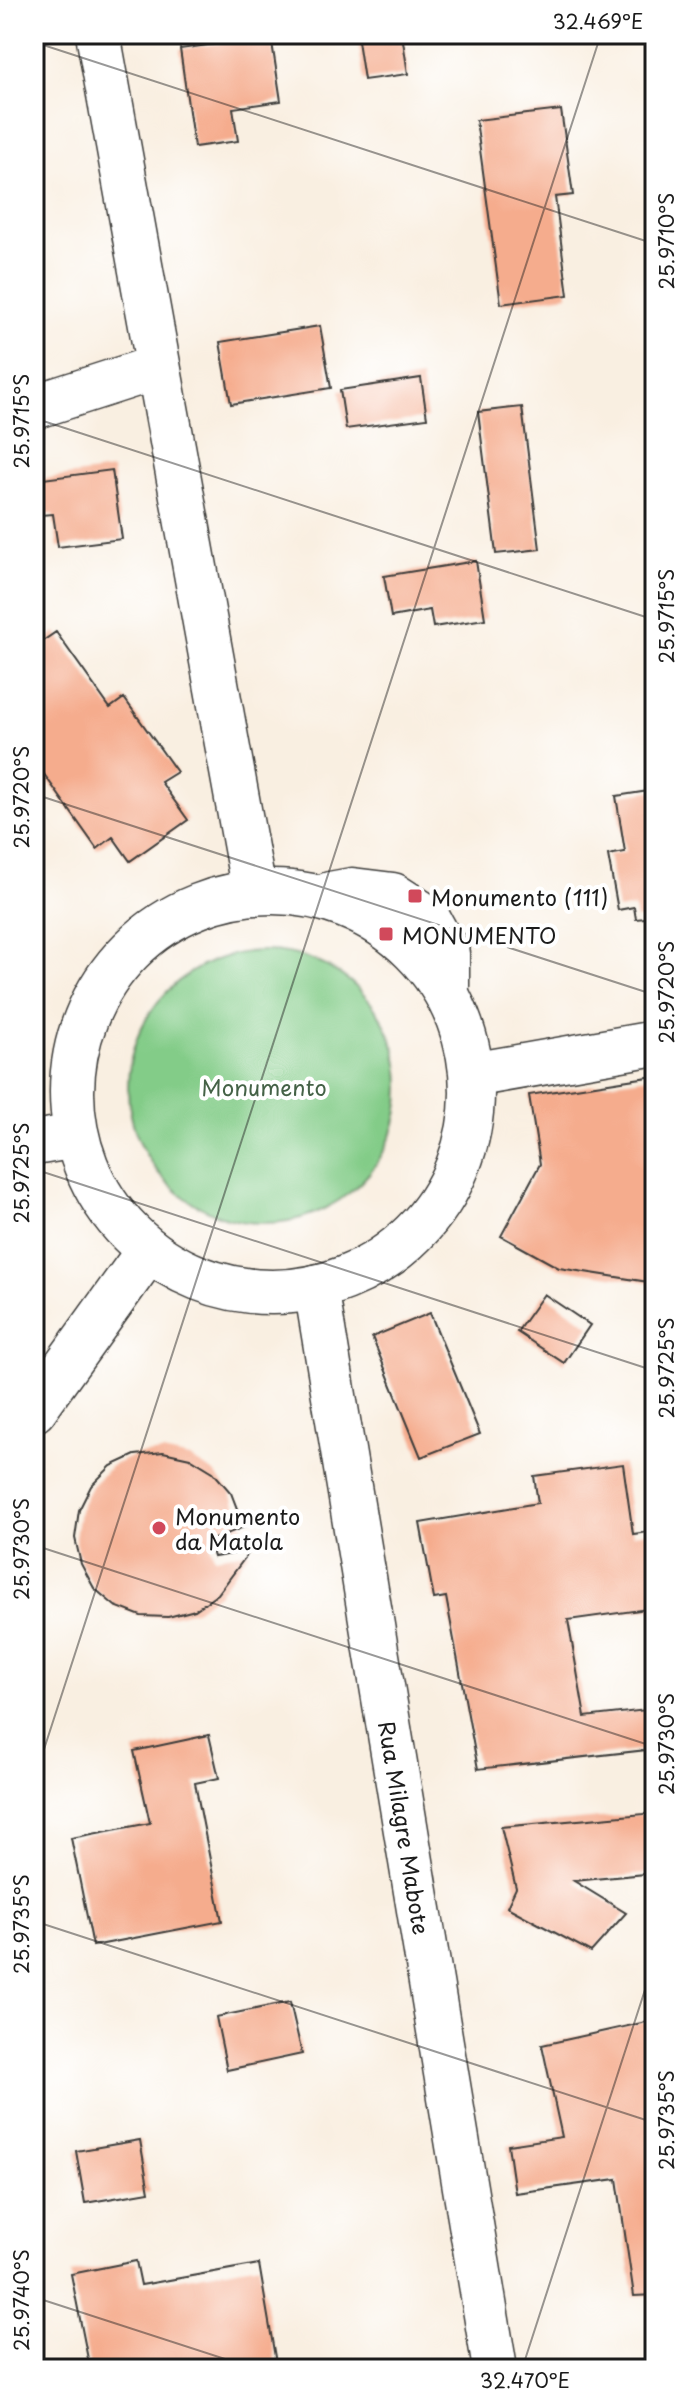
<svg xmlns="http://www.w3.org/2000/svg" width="689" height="2403" font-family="'Playpen Sans',sans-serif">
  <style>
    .green { fill: #83cc88; stroke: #507452; stroke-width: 2 }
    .building { fill: #f5ac8d }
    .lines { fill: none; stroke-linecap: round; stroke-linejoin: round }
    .minor-casing { stroke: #3d3c3a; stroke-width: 47 }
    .minor { stroke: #fff; stroke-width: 44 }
    .ticks { fill: none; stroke: #1c1c1c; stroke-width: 2; stroke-opacity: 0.45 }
    .poi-dot { fill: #d1495b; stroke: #fff; stroke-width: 3 }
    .labels { text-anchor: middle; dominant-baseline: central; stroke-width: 8; stroke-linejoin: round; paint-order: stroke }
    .poi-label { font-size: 22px; fill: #1c1c1c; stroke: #fff; text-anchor: start }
    .park-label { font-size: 22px; fill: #456247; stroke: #fff }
    .street-label { font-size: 22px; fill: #1c1c1c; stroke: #fff }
    .neatline { fill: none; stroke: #1c1c1c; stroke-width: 3 }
    .ticks-label { font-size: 20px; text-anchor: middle; fill: #1c1c1c }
  </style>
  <rect width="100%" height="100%" fill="#fff"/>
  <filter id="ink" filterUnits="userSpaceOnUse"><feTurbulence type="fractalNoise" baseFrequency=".0125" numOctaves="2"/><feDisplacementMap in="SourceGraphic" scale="16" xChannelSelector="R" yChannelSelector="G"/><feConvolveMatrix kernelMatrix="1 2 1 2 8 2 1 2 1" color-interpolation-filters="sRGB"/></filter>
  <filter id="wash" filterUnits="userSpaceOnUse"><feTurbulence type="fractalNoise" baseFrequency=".006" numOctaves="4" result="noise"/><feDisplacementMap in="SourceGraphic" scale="32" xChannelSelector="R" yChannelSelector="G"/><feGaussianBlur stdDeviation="1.8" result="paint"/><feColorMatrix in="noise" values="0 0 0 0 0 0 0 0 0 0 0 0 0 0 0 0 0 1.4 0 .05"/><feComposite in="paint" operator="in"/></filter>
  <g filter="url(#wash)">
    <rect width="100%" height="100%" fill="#f9efe1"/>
    <!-- green -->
    <path class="green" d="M128 1087a136 136 0 1 1 272 0a136 136 0 1 1-272 0Z"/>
    <g id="blocks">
      <!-- building -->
      <path class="building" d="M 357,34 L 402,34 L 408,74 L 364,80 Z
        M 271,36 L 281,101 L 233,108 L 238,141 L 194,147 L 180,49 Z
        M 561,110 L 573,195 L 555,197 L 568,295 L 501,304 L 476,120 Z
        M 320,326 L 331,388 L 231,404 L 220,342 Z
        M 421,378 L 427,418 L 346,429 L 340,390 Z
        M 522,407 L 540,549 L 496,554 L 478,412 Z
        M 112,470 L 122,539 L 58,547 L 53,514 L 40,515 L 35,480 Z
        M 476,561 L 485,619 L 433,627 L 430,610 L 391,617 L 384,576 Z
        M 56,632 L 110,708 L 124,698 L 177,772 L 161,782 L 188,820 L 130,861 L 113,837 L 97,849 L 34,760 L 34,647 Z
        M 655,790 L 655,917 L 636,919 L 634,907 L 618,910 L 608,855 L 625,852 L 616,796 Z
        M 655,1076 L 655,1283 L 559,1268 L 501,1236 L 540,1164 L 529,1095 Z
        M 544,1294 L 590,1325 L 564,1363 L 517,1332 Z
        M 430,1313 L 480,1434 L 421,1457 L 372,1337 Z
        M 163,1452 L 190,1458 L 213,1472 L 231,1493 L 244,1527 L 209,1541 L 214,1557 L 250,1551 L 218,1594 L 195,1610 L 168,1617 L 141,1616 L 115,1606 L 94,1588 L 81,1564 L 75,1538 L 79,1510 L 91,1486 L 111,1466 L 135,1455 Z
        M 623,1464 L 633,1534 L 655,1531 L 655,1608 L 568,1620 L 585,1717 L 655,1709 L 655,1749 L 478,1769 L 446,1597 L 434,1599 L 420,1523 L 538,1503 L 534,1476 Z
        M 209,1735 L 219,1778 L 195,1783 L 222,1921 L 93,1946 L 71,1838 L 150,1823 L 134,1751 Z
        M 655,1813 L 655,1873 L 574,1881 L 626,1913 L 591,1952 L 507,1907 L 516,1888 L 501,1827 Z
        M 290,2002 L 302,2054 L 227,2070 L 216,2017 Z
        M 655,2020 L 655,2295 L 634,2296 L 617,2179 L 515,2193 L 508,2145 L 562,2137 L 542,2045 Z
        M 140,2140 L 149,2192 L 85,2203 L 76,2151 Z
        M 136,2261 L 141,2285 L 259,2264 L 277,2369 L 90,2369 L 71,2274 Z"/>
    </g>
  </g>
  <g filter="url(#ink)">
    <use href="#blocks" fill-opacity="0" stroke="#3d3c3a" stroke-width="2"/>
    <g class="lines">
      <!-- minor casing -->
      <g class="minor-casing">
        <g id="minor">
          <path d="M 98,34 L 254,892"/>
          <path d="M 34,407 L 158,367"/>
          <circle cx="272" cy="1092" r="200"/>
          <path d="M 330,894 L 352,890 L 393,895 L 427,917 L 447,953 L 447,986"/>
          <path d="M 472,1075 L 655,1043"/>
          <path d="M 34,1143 L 76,1136"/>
          <path id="s1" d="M 316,1287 L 495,2369"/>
          <path d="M 34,1410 L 149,1250"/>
        </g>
      </g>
      <!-- minor -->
      <use href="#minor" class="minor"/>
    </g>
  </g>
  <!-- ticks -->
  <path class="ticks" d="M 34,42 L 655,244M 34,418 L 655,620M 34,794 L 655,995M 34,1169 L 655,1371M 34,1545 L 655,1747M 34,1780 L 601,34M 34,1921 L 655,2123M 34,2297 L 256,2369M 522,2369 L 655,1959"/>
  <!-- markers -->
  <g class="poi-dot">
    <rect x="407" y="888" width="16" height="16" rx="4"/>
    <rect x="378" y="926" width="16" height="16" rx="4"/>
    <circle cx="159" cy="1528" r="8"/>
  </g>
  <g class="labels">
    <!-- poi labels -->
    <g class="poi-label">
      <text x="431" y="896">Monumento (111)</text>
      <text x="402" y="934">MONUMENTO</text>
      <text x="175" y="1515">Monumento<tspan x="175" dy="25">da Matola</tspan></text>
    </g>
    <!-- park labels -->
    <g class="park-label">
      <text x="264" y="1086">Monumento</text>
    </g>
    <!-- street labels -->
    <g class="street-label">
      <text stroke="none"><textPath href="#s1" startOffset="548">Rua Milagre Mabote</textPath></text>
    </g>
  </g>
  <!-- margin -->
  <rect width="689" height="2403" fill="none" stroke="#fff" stroke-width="88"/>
  <rect x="44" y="44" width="601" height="2315" class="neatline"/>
  <g class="ticks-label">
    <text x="598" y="29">32.469°E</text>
    <text transform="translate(667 241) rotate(-90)" y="7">25.9710°S</text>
    <text transform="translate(22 421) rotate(-90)" y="7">25.9715°S</text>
    <text transform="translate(667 616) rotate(-90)" y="7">25.9715°S</text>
    <text transform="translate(22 797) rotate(-90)" y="7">25.9720°S</text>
    <text transform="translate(667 992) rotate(-90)" y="7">25.9720°S</text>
    <text transform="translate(22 1173) rotate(-90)" y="7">25.9725°S</text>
    <text transform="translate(667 1368) rotate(-90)" y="7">25.9725°S</text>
    <text transform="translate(22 1549) rotate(-90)" y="7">25.9730°S</text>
    <text transform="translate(667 1744) rotate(-90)" y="7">25.9730°S</text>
    <text transform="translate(22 1924) rotate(-90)" y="7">25.9735°S</text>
    <text transform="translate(667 2120) rotate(-90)" y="7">25.9735°S</text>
    <text transform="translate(22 2300) rotate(-90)" y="7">25.9740°S</text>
    <text x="525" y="2388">32.470°E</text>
  </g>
</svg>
